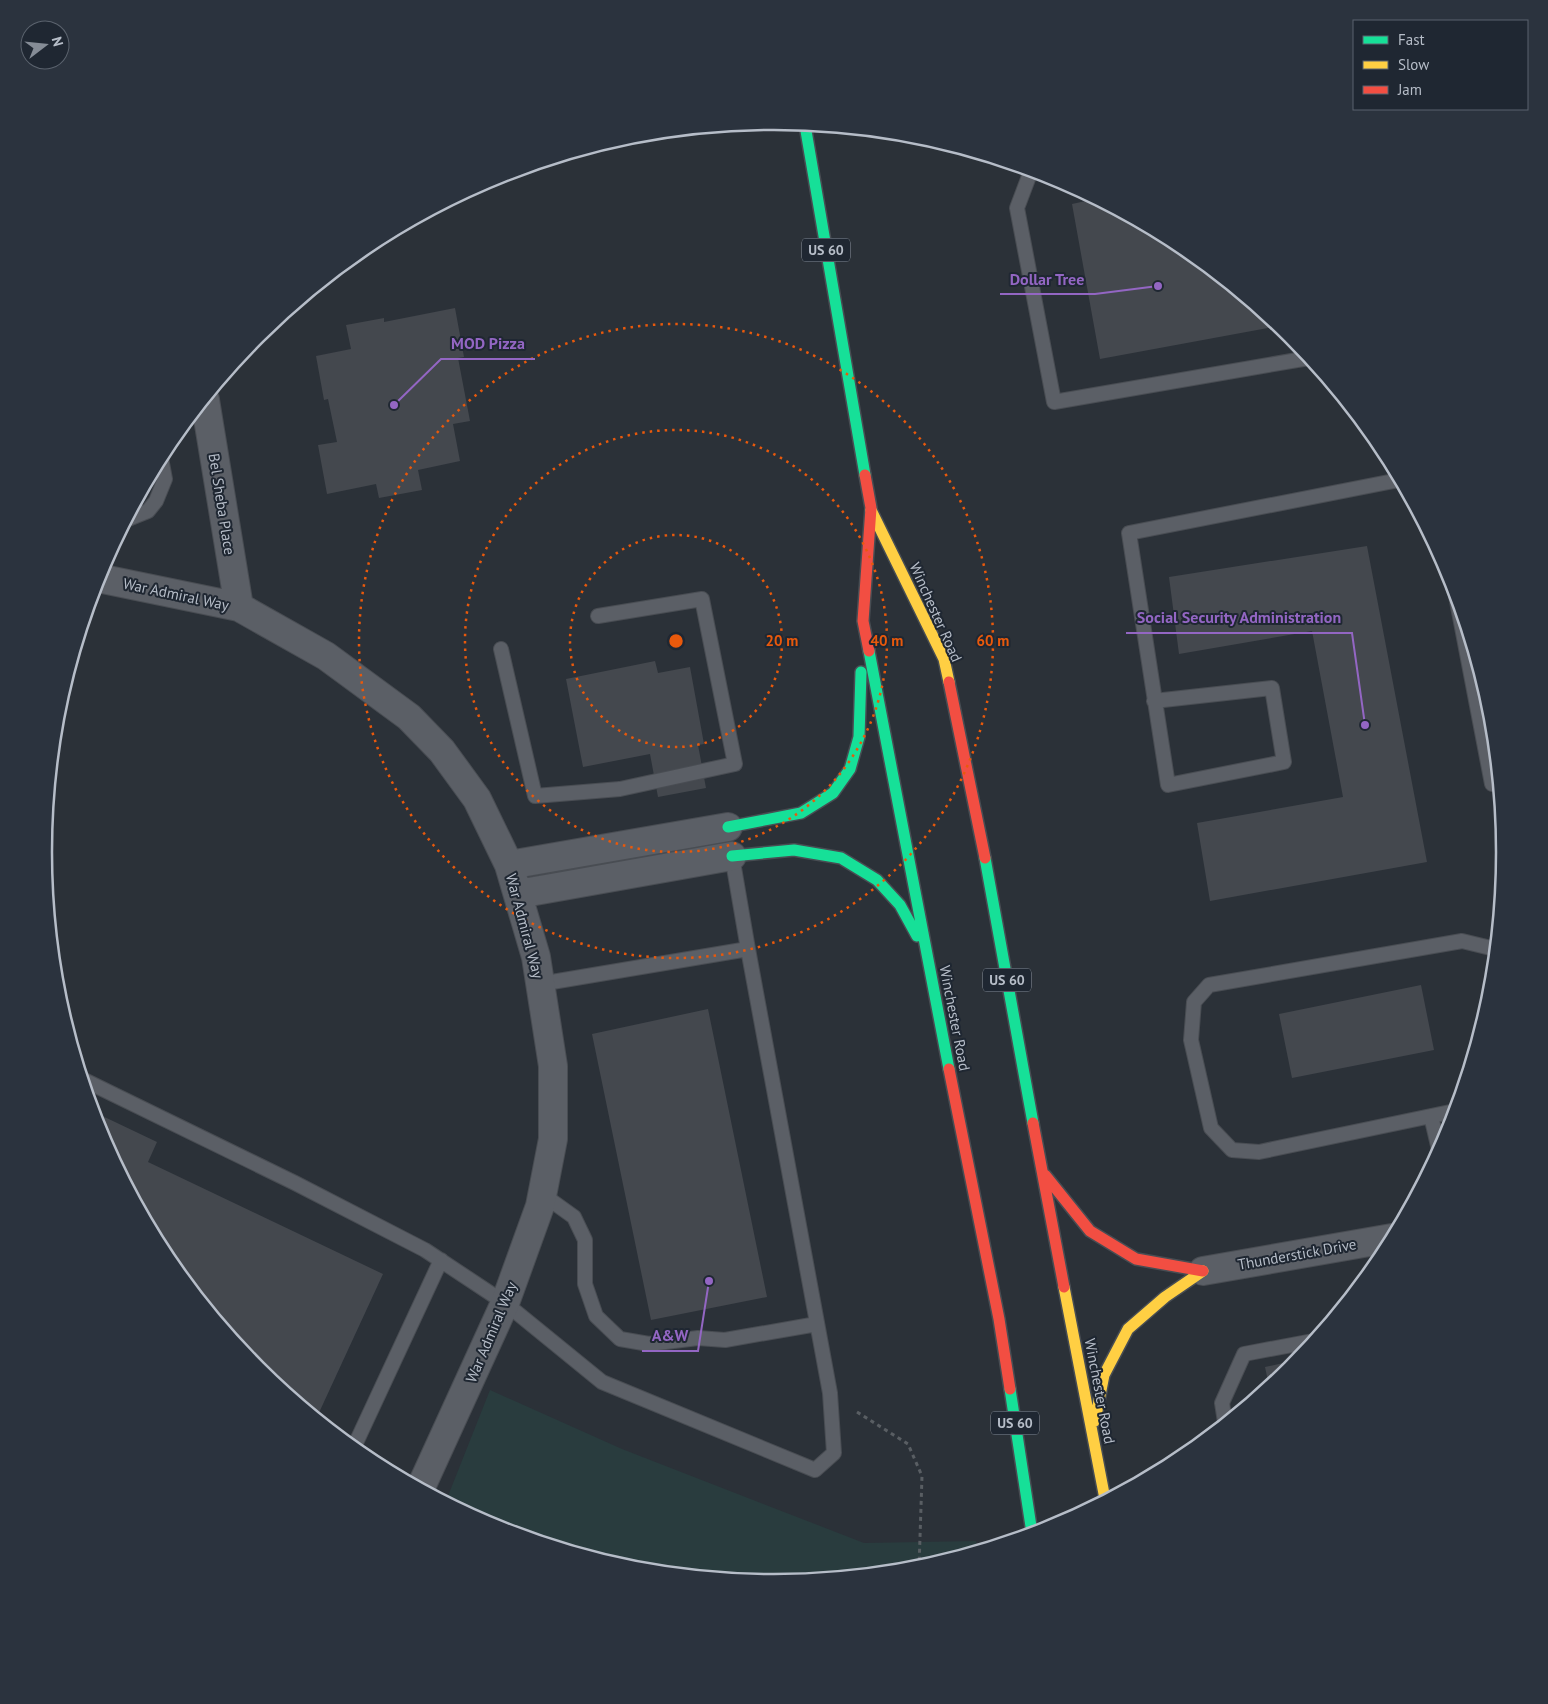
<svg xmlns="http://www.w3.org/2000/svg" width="1548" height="1704" font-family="'PT Sans',sans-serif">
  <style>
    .green { fill: #293c3e }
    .building { fill: #44484e }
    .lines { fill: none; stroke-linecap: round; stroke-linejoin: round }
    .lane-casing { stroke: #494d53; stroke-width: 16 }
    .street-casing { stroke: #494d53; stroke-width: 30 }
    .fast-casing { stroke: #484d53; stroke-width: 14 }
    .slow-casing { stroke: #484d53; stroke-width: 14 }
    .jam-casing { stroke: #484d53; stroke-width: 14 }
    .path { stroke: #595e63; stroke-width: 3; stroke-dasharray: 4 4; stroke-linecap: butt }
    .lane { stroke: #5b5f66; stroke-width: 14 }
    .street { stroke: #5b5f66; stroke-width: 28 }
    .fast { stroke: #16e098; stroke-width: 11 }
    .slow { stroke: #ffcf43; stroke-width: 11 }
    .jam { stroke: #f24e42; stroke-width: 11 }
    .ring { fill: none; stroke: #e8590c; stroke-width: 2.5; stroke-dasharray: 2.5 5 }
    .labels { text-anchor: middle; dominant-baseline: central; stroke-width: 4; stroke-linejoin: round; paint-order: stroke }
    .shield { fill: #1f2732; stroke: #89909b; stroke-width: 1 }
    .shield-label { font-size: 14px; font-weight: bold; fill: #b6bdc8 }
    .street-label { font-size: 15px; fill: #b6bdc8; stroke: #1f2732 }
    .rim { fill: none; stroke: #b6bdc8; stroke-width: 2.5 }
    .centre { fill: #e8590c; stroke: #1f2732; stroke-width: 2.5 }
    .ring-label { font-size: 15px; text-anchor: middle; font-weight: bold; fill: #e8590c; stroke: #1f2732; stroke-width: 4; stroke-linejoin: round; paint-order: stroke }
    .leader { fill: none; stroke: #9366c3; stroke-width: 2 }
    .callout-dot { fill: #9366c3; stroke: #1f2732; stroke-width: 2 }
    .callout-label { font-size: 16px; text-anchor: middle; font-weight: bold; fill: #9366c3; stroke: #1f2732; stroke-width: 4; stroke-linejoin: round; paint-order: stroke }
  </style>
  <rect width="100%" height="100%" fill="#2b3138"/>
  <!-- green -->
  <path class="green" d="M 490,1390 L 622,1449 L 864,1543 L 976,1541 L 977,1550 L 916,1568 L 774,1582 L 631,1568 L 494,1527 L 446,1501 Z"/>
  <!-- building -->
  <path class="building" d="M 1095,199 L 1180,245 L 1279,326 L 1100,359 L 1072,204 Z
    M 455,308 L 464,357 L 458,358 L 470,421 L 453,424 L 460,461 L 418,470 L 422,490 L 379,498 L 376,484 L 327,494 L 318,445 L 337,442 L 328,399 L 324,400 L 316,356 L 351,349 L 346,325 L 384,318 L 384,322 Z
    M 1367,546 L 1427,862 L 1210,901 L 1197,823 L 1343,797 L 1312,631 L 1179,654 L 1169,577 Z
    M 655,661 L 658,673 L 690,667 L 704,744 L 698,745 L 706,788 L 658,797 L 650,754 L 583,767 L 566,679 Z
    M 1421,985 L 1434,1050 L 1292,1078 L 1279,1014 Z
    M 708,1009 L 767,1297 L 651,1320 L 592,1034 Z
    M 94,1112 L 157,1142 L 148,1162 L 383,1274 L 317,1417 L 257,1368 L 167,1257 L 99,1131 Z
    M 1297,1360 L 1290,1369 L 1269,1386 L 1265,1367 Z"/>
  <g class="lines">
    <!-- lane casing -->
    <g class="lane-casing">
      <path id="lane" d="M 1031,171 L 1017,208 L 1054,402 L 1309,358
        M 128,519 L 148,511 L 156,501 L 165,479 L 161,458
        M 1456,596 L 1492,784
        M 501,649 L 535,796 L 620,789 L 735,764 L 702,599 L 598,616
        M 1154,701 L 1272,688 L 1284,762 L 1168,785 L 1129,533 L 1399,480
        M 540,984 L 748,949
        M 84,1080 L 295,1183 L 425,1250 L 505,1303 L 602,1382 L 815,1470 L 834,1453 L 830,1393 L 748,949 L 732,856
        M 1455,1111 L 1259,1152 L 1232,1150 L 1211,1128 L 1191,1040 L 1194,1002 L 1209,985 L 1462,941 L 1495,949
        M 1431,1116 L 1439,1150
        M 542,1194 L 574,1217 L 585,1240 L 585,1284 L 596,1316 L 620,1339 L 649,1344 L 698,1338 L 725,1340 L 817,1324
        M 1225,1422 L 1222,1403 L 1244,1354 L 1313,1341
        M 354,1447 L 441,1260"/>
    </g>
    <!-- street casing -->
    <g class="street-casing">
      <path id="street" d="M 205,400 L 239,607
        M 98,578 L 239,607 L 326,656 L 409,717 L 442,751 L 477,799 L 509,865 L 536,957 L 553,1066 L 553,1139 L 540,1206 L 505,1303 L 421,1487
        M 509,865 L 728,827
        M 518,894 L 732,856
        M 1203,1271 L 1392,1238"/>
    </g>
    <!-- fast casing -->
    <g class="fast-casing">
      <path id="fast" d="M 805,125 L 865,475
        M 869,651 L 949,1069
        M 728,827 L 801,813 L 833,793 L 850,769 L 859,737 L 861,672
        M 732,856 L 794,850 L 841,858 L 877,880 L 900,905 L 917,936
        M 985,858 L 1033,1123
        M 1010,1389 L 1032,1533"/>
    </g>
    <!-- slow casing -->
    <g class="slow-casing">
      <path id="slow" d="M 871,510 L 944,659 L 949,682
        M 1064,1287 L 1105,1499
        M 1095,1421 L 1104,1375 L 1128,1329 L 1165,1297 L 1203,1271"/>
    </g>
    <!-- jam casing -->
    <g class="jam-casing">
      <path id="jam" d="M 865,475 L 871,508 L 863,621 L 869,651
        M 949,682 L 985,858
        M 949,1069 L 999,1319 L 1010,1389
        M 1033,1123 L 1064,1287
        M 1045,1175 L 1090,1231 L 1136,1259 L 1203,1271"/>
    </g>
    <!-- path -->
    <path class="path" d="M 857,1412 L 908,1444 L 922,1476 L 919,1568"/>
    <!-- lane -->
    <use href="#lane" class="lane"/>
    <!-- street -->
    <use href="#street" class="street"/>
    <!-- fast -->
    <use href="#fast" class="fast"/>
    <!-- slow -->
    <use href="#slow" class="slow"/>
    <!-- jam -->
    <use href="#jam" class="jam"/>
  </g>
  <!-- distance rings -->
  <g class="ring">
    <circle cx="676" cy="641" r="106"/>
    <circle cx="676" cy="641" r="211"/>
    <circle cx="676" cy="641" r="317"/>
  </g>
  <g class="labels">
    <!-- shield labels -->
    <g class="shield">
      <rect x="802" y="238.5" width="48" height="23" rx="4"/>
      <rect x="983" y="968.5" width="48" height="23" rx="4"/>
      <rect x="991" y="1411.5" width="48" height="23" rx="4"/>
    </g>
    <g class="shield-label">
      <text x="826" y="250">US 60</text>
      <text x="1007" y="980">US 60</text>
      <text x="1015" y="1423">US 60</text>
    </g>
    <!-- street labels -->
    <g class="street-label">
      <text transform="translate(222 504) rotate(81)">Bel Sheba Place</text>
      <text transform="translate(176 594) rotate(12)">War Admiral Way</text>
      <text transform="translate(936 612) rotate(66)">Winchester Road</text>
      <text transform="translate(525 926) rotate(75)">War Admiral Way</text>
      <text transform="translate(955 1018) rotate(79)">Winchester Road</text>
      <text transform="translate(1297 1254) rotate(-10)">Thunderstick Drive</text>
      <text transform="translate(491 1332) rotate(-67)">War Admiral Way</text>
      <text transform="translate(1100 1391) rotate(79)">Winchester Road</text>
    </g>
  </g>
  <!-- crop -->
  <path d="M0 0H1548V1704H0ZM52 852a722 722 0 1 1 1444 0a722 722 0 1 1-1444 0Z" fill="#2b333e" fill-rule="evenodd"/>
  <path class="rim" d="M52 852a722 722 0 1 1 1444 0a722 722 0 1 1-1444 0Z"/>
  <circle cx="676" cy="641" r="8" class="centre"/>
  <g class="ring-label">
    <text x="782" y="646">20 m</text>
    <text x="887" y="646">40 m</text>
    <text x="993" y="646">60 m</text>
  </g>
  <!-- callouts -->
  <path class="leader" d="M1158 286L1095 294H1000M394 405L441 359H535M1365 725L1352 633H1126M709 1281L698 1351H642"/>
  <g class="callout-dot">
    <circle cx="1158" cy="286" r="5"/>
    <circle cx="394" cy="405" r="5"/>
    <circle cx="1365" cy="725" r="5"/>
    <circle cx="709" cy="1281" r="5"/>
  </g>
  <g class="callout-label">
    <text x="1047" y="285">Dollar Tree</text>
    <text x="488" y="349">MOD Pizza</text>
    <text x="1239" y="623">Social Security Administration</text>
    <text x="670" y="1341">A&amp;W</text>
  </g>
  <!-- legend -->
  <rect x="1353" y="20" width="175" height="90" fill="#1f2732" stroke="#5b636e"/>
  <rect x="1363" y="36" width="25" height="8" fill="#16e098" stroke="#5b636e"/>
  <text x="1398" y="45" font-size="15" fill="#b6bdc8">Fast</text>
  <rect x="1363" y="61" width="25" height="8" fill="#ffcf43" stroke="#5b636e"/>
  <text x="1398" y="70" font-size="15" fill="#b6bdc8">Slow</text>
  <rect x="1363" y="86" width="25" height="8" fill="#f24e42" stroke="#5b636e"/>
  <text x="1398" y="95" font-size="15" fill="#b6bdc8">Jam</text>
  <!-- north arrow -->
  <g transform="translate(45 45) rotate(74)"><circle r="24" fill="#1f2732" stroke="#5b636e"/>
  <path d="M0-4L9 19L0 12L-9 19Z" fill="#858c96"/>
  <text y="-8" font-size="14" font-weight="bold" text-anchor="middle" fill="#b6bdc8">N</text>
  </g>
</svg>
